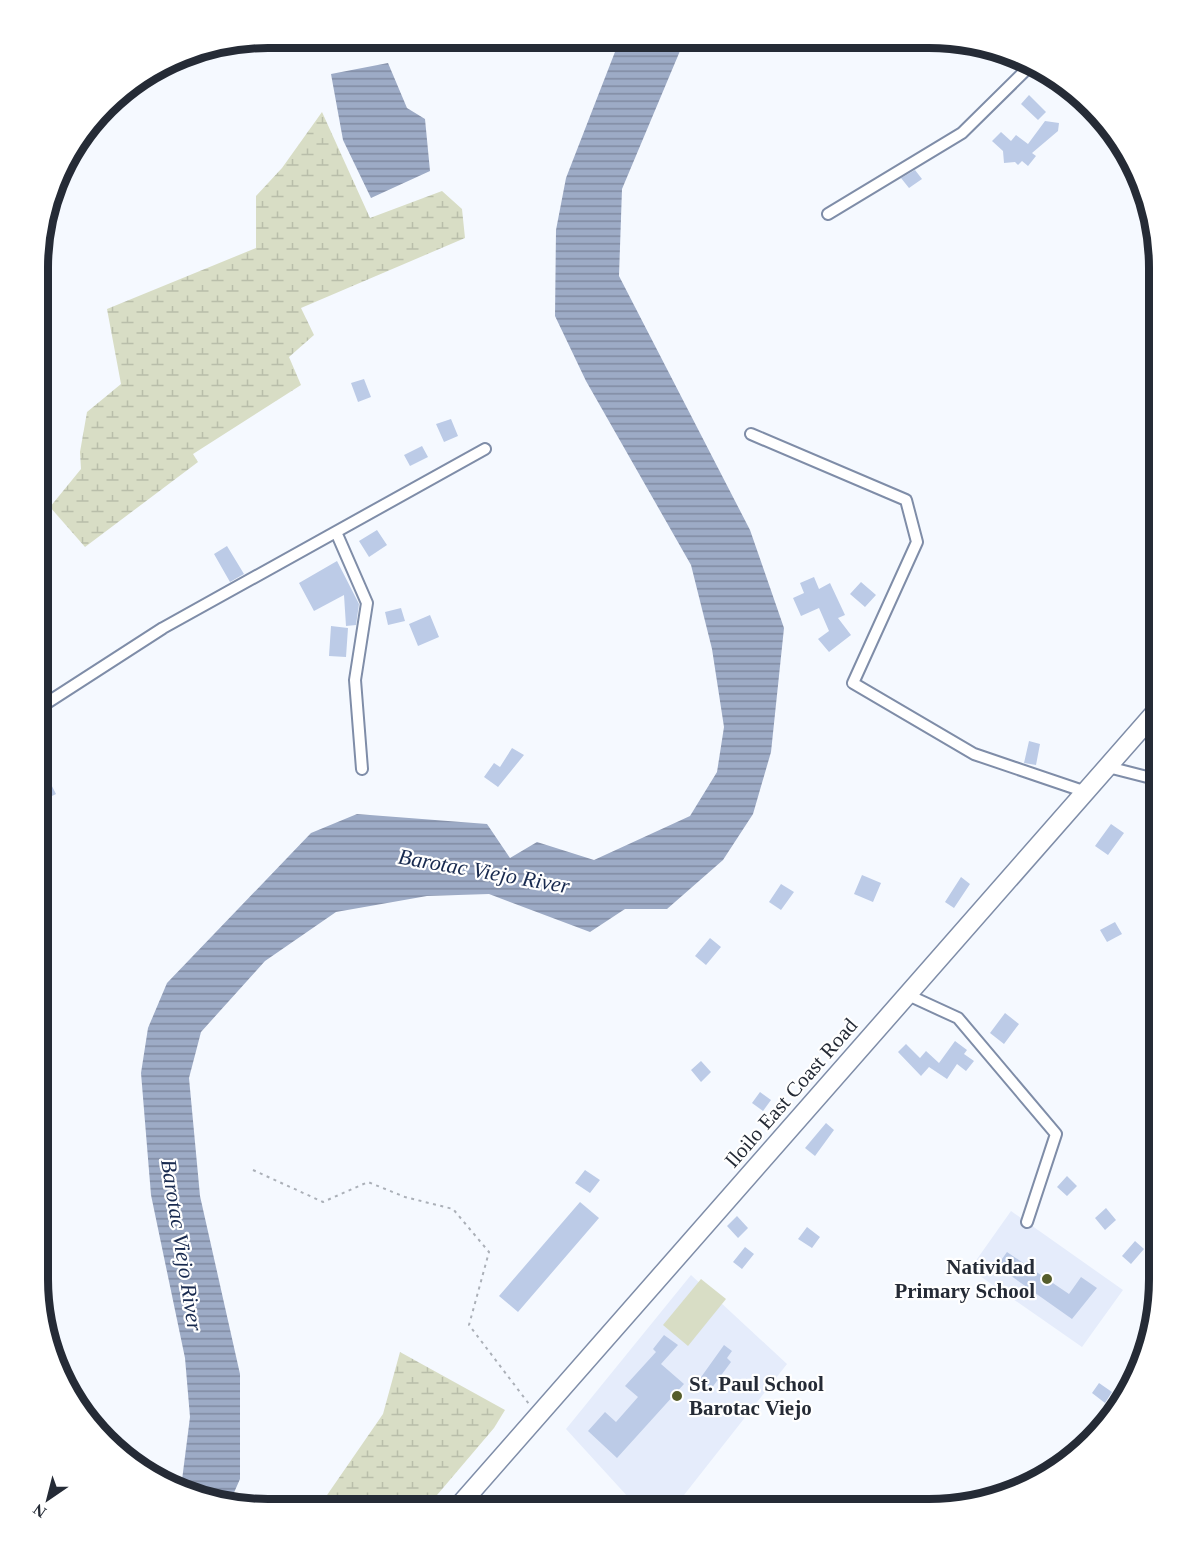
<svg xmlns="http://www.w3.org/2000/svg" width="1197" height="1547" font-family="Georgia,serif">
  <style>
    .built { fill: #e5ecfb }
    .grass { fill: #d8ddc5 }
    .wetland { fill: url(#wetland-marsh) }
    .water { fill: url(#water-rules) }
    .building { fill: #bccbe7 }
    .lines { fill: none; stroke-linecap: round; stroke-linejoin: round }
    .street-casing { stroke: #7f8da8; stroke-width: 14 }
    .primary-casing { stroke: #7f8da8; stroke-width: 21 }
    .path { stroke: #abb0b8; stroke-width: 2; stroke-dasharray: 3 4.5; stroke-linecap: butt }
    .street { stroke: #fff; stroke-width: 10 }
    .primary { stroke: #fff; stroke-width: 18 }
    .poi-dot { fill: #555d2b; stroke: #fff; stroke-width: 2 }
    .labels { text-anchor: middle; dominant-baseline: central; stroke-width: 4.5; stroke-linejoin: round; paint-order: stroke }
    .street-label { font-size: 21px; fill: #252b36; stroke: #fff }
    .poi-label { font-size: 21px; font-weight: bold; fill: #252b36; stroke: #fff; text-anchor: end }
    .water-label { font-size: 22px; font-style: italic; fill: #182a4f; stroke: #fff }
    .rim { fill: none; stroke: #252b36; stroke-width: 8 }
  </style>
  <defs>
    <pattern id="wetland-marsh" width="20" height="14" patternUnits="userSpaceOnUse" patternTransform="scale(1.5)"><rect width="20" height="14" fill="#d8ddc5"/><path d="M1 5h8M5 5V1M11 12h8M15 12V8" fill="none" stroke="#b9beaa"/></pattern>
    <pattern id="water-rules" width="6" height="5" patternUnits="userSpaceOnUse" patternTransform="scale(1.5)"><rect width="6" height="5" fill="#9dabc6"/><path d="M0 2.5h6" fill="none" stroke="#808ba2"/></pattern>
  </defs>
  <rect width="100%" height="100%" fill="#f5f9ff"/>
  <!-- built -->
  <path class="built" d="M 1011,1211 L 1123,1290 L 1082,1347 L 970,1269 Z
    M 691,1275 L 787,1364 L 673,1509 L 639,1509 L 566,1429 Z"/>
  <!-- grass -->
  <path class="grass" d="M 701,1279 L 726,1299 L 688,1346 L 663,1325 Z"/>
  <!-- wetland -->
  <path class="wetland" d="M 322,112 L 370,218 L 442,191 L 462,209 L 465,238 L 301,308 L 314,335 L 289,357 L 301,385 L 193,454 L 198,462 L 85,547 L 50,507 L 81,469 L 80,452 L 87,412 L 121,384 L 107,309 L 256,248 L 256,196 L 282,168 Z
    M 400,1352 L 505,1410 L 494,1428 L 426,1508 L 335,1508 L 325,1498 L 383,1414 Z"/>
  <!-- water -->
  <path class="water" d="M 620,39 L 685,39 L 622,189 L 619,276 L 750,530 L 784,628 L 771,752 L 753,814 L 723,860 L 667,909 L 625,909 L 590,932 L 489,894 L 427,896 L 336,912 L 265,961 L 201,1032 L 189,1078 L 200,1196 L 240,1374 L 240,1479 L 229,1504 L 178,1485 L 182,1480 L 190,1417 L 185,1358 L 151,1195 L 141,1073 L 148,1028 L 167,983 L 311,833 L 357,814 L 487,824 L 510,858 L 537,842 L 594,860 L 690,816 L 717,772 L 724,727 L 712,649 L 691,565 L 586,381 L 555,316 L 556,230 L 566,178 Z
    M 388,63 L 407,108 L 425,119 L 430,171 L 371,198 L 343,140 L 331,74 Z"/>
  <!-- building -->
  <path class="building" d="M 1029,95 L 1046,112 L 1038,120 L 1021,104 Z
    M 1082,98 L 1093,108 L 1089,120 L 1074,107 Z
    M 1045,121 L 1059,123 L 1058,131 L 1032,153 L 1036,156 L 1028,166 L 1022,161 L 1018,165 L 1015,162 L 1004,163 L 1003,151 L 992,141 L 1001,132 L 1011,141 L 1016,135 L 1028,144 Z
    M 915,170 L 922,179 L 909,188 L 901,178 Z
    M 364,379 L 371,397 L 358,402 L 351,383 Z
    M 451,419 L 458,436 L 444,442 L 436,424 Z
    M 422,446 L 428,457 L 410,466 L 404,455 Z
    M 377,530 L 387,545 L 369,557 L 359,541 Z
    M 227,546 L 244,574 L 230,582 L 214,554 Z
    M 337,561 L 359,604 L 356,625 L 346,626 L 344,595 L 314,611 L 299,583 Z
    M 814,577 L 819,589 L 830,583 L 845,615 L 838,618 L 851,635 L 829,652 L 818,639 L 829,631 L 819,608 L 801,616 L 793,598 L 804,593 L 800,583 Z
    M 861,582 L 876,595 L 865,607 L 850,594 Z
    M 401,608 L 405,621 L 388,625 L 385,612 Z
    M 430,615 L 439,637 L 418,646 L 409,624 Z
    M 331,626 L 348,628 L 346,657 L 329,656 Z
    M 1029,741 L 1040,744 L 1036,765 L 1024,763 Z
    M 512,748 L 524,755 L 498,787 L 484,777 L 494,763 L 500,767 Z
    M 39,761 L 56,794 L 38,803 L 38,790 Z
    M 1111,824 L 1124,833 L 1108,855 L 1095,846 Z
    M 862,875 L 881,883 L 873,902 L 854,894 Z
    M 961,877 L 970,884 L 954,908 L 945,902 Z
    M 781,884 L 794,892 L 781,910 L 769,902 Z
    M 1115,922 L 1122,934 L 1107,942 L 1100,930 Z
    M 710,938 L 721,947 L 706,965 L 695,956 Z
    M 1005,1013 L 1019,1024 L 1004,1044 L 990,1033 Z
    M 955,1041 L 967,1050 L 964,1054 L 974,1061 L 966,1071 L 957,1064 L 947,1079 L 929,1067 L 921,1076 L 898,1052 L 906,1044 L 920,1058 L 926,1051 L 939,1063 Z
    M 701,1061 L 711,1072 L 701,1082 L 691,1070 Z
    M 760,1092 L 771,1100 L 763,1111 L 752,1103 Z
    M 826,1123 L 834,1130 L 815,1156 L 805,1148 Z
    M 585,1170 L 600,1180 L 590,1193 L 575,1183 Z
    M 1067,1176 L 1077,1186 L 1067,1196 L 1057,1187 Z
    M 580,1202 L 599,1218 L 518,1312 L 499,1296 Z
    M 1106,1208 L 1116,1220 L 1105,1230 L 1095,1218 Z
    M 737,1216 L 748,1228 L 738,1238 L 727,1226 Z
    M 807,1227 L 820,1237 L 812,1248 L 798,1239 Z
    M 1135,1241 L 1144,1249 L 1131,1264 L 1122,1256 Z
    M 745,1247 L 754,1254 L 742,1269 L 733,1262 Z
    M 1007,1252 L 1069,1294 L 1081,1277 L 1097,1288 L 1072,1319 L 997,1266 Z
    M 664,1335 L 678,1345 L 661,1364 L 684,1384 L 617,1458 L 588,1431 L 605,1412 L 616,1422 L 638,1397 L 625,1386 L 656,1352 L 653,1349 Z
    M 724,1345 L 732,1351 L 727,1358 L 731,1362 L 711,1389 L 699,1380 Z
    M 1099,1383 L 1112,1392 L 1105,1403 L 1092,1393 Z"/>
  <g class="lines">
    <!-- street casing -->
    <g class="street-casing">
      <path id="street" d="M 828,214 L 962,133 L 1030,66
        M 751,434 L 906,500 L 917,542 L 853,683 L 974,754 L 1086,792
        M 336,532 L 367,603 L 355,680 L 362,769
        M 39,708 L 163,628 L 485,449
        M 1108,767 L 1159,780
        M 908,995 L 958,1018 L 1056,1134 L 1027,1222"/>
    </g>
    <!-- primary casing -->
    <g class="primary-casing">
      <path id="primary" d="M 457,1508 L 1159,708"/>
    </g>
    <!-- path -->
    <path class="path" d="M 253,1170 L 323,1202 L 368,1182 L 405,1197 L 453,1209 L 489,1252 L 469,1325 L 529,1404"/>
    <!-- street -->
    <use href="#street" class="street"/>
    <!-- primary -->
    <use href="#primary" class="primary"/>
  </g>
  <!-- markers -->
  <g class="poi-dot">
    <circle cx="1047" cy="1279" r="6"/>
    <circle cx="677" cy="1396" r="6"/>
  </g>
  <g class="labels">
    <!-- street labels -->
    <g class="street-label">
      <text transform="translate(791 1093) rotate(-49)">Iloilo East Coast Road</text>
    </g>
    <!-- poi labels -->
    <g class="poi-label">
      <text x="1035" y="1267">Natividad<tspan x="1035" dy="24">Primary School</tspan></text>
      <text x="689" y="1384" text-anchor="start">St. Paul School<tspan x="689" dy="24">Barotac Viejo</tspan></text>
    </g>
    <!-- water labels -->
    <g class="water-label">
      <text transform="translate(484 871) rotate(10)">Barotac Viejo River</text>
      <text transform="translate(182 1245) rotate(81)">Barotac Viejo River</text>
    </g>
  </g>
  <!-- crop -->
  <path d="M0 0H1197V1547H0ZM268 48H929A220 220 0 0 1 1149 268V1279A220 220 0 0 1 929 1499H268A220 220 0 0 1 48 1279V268A220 220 0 0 1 268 48Z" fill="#fff" fill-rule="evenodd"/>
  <path class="rim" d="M268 48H929A220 220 0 0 1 1149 268V1279A220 220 0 0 1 929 1499H268A220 220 0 0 1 48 1279V268A220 220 0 0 1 268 48Z"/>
  <!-- north arrow -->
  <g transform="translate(48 1499) rotate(215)" stroke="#ffffff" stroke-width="4.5" paint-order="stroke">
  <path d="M0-4.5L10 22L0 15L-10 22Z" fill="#252b36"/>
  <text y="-9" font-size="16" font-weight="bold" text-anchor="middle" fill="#252b36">N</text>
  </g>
</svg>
